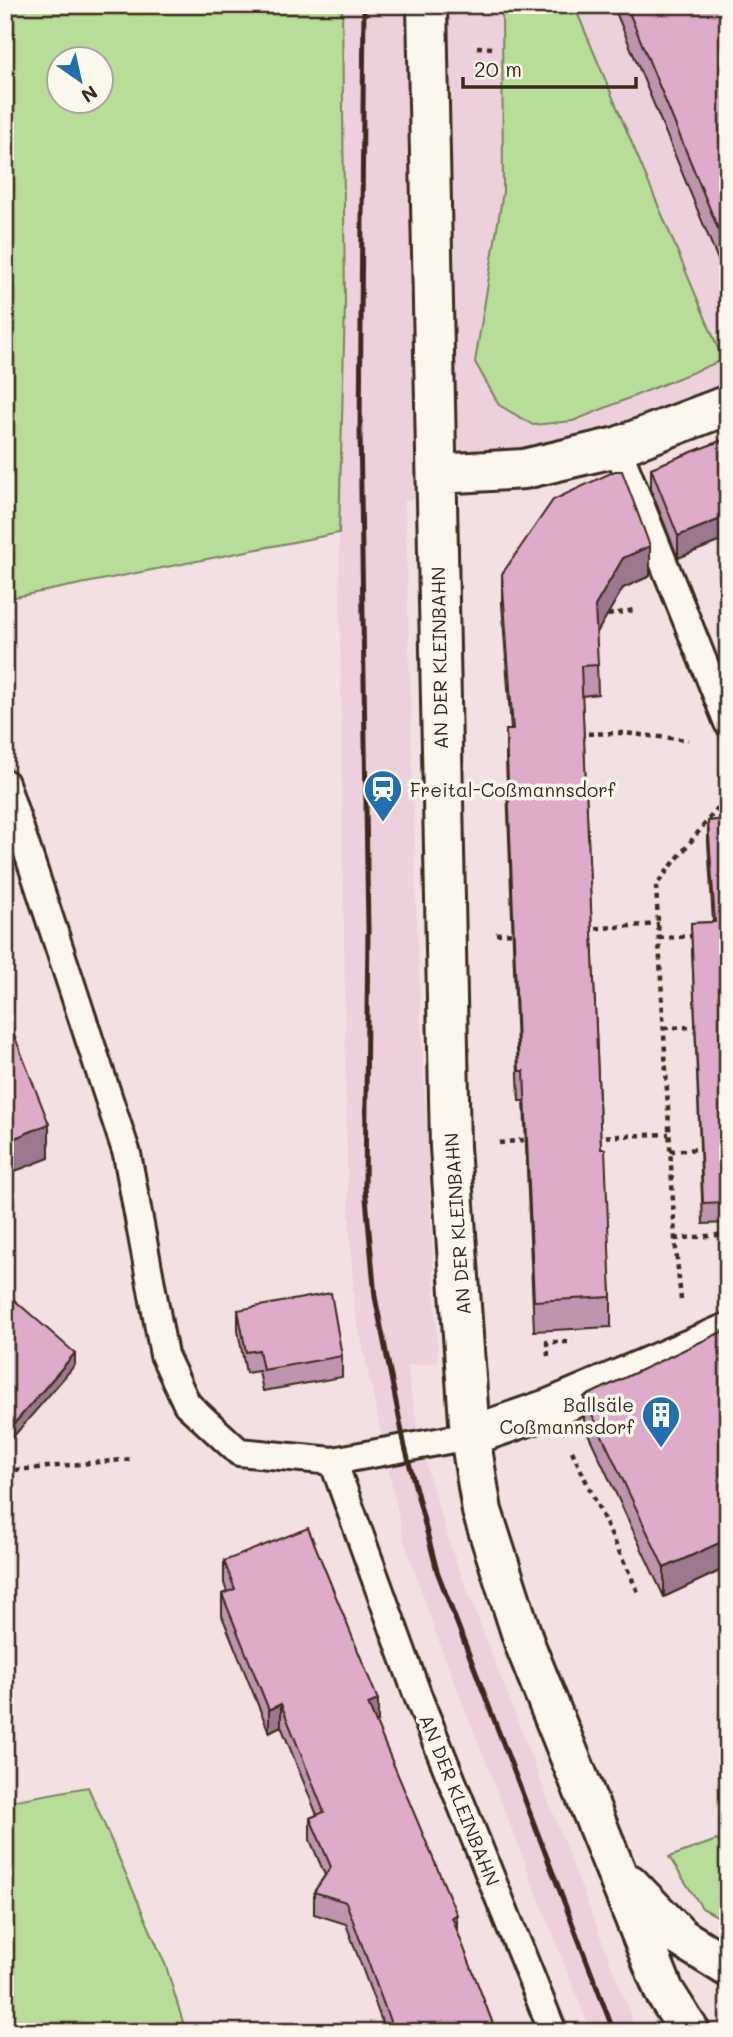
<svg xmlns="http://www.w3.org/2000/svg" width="733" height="2037" font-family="Mali,sans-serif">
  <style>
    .built { fill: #ecd0db }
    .green { fill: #b7dd99; stroke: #79845c; stroke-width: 2; fill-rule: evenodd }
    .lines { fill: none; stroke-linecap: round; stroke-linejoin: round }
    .service-casing { stroke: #3b2a1e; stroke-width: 32 }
    .minor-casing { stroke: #3b2a1e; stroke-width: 44 }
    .path { stroke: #3b2a1e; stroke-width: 4.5; stroke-dasharray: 5 5; stroke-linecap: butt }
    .service { stroke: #fbf7ec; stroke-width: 26 }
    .minor { stroke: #fbf7ec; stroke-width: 38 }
    .rail { stroke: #3b2a1e; stroke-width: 5 }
    .wall { fill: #bf94ae; stroke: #3b2a1e; stroke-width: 2 }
    .shaded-wall { fill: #9b788d; stroke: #3b2a1e; stroke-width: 2 }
    .building { fill: #deacca; stroke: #3b2a1e; stroke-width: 2 }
    .labels { text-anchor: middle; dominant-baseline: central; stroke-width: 7; stroke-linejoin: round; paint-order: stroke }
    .street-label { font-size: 19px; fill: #3b2a1e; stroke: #fbf7ec }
    .poi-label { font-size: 19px; fill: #3b2a1e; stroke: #fbf7ec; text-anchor: start }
  </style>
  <rect width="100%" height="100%" fill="#f2e0e2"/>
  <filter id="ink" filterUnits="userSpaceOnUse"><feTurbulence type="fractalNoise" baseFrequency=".0143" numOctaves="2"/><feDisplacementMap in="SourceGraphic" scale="14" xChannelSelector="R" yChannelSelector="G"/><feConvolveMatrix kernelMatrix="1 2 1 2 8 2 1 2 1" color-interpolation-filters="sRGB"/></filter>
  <g filter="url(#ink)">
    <!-- built -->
    <path class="built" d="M 342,5 L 728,5 L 728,386 L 405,501 L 417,937 L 438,1362 L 407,1366 L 412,1401 L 429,1476 L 452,1551 L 637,2032 L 591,2032 L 441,1647 L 404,1541 L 354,1306 L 347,1166 L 339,534 L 345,305 Z"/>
    <!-- green -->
    <path class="green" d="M 5,5 L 342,5 L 345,305 L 339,533 L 5,599 ZM 60,60 L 102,60 L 102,102 L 60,102 Z
      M 502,5 L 574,5 L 723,360 L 573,421 L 533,425 L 499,405 L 475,362 L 503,192 Z
      M 88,1787 L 166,1966 L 186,2032 L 5,2032 L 5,1802 Z
      M 717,1840 L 728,1850 L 728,1922 L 702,1908 L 669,1857 Z"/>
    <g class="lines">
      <!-- service casing -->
      <g class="service-casing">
        <path id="service" d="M 617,447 L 728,723
          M 5,783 L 127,1154 L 164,1355 L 187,1404 L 239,1452 L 333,1461 L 470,1436
          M 333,1461 L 419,1699 L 553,2032"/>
      </g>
      <!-- minor casing -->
      <g class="minor-casing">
        <path id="minor" d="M 427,5 L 450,1147 L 470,1436 L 482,1511 L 525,1645 L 664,1991 L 690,2032
          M 437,474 L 524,469 L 617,447 L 728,405
          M 470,1436 L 551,1408 L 728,1333
          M 629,1884 L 680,1937 L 728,1967"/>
      </g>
      <!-- path -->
      <path class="path" d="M 477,47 L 493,48
        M 608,615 L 634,610
        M 578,734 L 623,733 L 688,740
        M 586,929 L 659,924
        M 496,934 L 518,933
        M 659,938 L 695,936
        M 664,1028 L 694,1027
        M 596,1137 L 669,1134
        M 499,1143 L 532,1139
        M 670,1151 L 700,1149
        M 675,1239 L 728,1234
        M 681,1300 L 675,1239 L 656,885 L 728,795
        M 548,1356 L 547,1342 L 573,1342
        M 572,1451 L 639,1594
        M 5,1471 L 133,1459"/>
      <!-- service -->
      <use href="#service" class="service"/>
      <!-- minor -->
      <use href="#minor" class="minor"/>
      <!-- rail -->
      <path class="rail" d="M 364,5 L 360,428 L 368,930 L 365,1187 L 375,1297 L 405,1447 L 437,1571 L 614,2032"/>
    </g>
    <!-- wall -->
    <path class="wall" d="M 613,5 L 728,5 L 728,284 Z
      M 728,438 L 728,538 L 678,558 L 651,490 L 651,468 Z
      M 502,574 L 650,576 L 623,588 L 596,633 L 598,694 L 582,696 L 601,1149 L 611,1297 L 611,1327 L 534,1331 L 524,1101 L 519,1101 L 506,760 L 506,730 L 511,730 L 502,604 Z
      M 728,819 L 728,1223 L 703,1224 L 691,923 L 713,922 L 708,842 L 708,821 Z
      M 238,1310 L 342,1356 L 342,1377 L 263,1391 L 259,1371 L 246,1373 L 238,1331 Z
      M 728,1329 L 728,1567 L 664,1597 L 584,1425 L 584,1397 Z
      M 224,1561 L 378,1722 L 376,1723 L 496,2032 L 384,2027 L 346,1924 L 314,1914 L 314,1892 L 325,1875 L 310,1840 L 310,1818 L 317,1815 L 281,1726 L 269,1732 L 222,1616 L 222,1594 L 227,1592 L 224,1583 Z"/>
    <!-- shaded-wall -->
    <path class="shaded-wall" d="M 728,516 L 728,538 L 678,558 L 678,536 Z
      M 650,546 L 650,576 L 623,588 L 595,636 L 595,606 L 623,558 Z
      M 49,1124 L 49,1158 L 5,1175 L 5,1142 Z
      M 75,1353 L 75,1365 L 7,1444 L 7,1432 Z
      M 728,1539 L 728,1567 L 664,1597 L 664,1568 Z
      M 378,1700 L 378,1722 L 368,1726 L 368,1704 Z
      M 281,1704 L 281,1726 L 269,1732 L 269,1710 Z
      M 457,1915 L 457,1937 L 452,1917 Z"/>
    <!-- building -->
    <path class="building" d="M 626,5 L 728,5 L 728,253 Z
      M 728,438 L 728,516 L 678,536 L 651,468 Z
      M 615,471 L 622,471 L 650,546 L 623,558 L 595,606 L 598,665 L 581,666 L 601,1149 L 605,1149 L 611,1297 L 534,1301 L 524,1071 L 519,1071 L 506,730 L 513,730 L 502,574 L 553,500 Z
      M 728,819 L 728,1202 L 703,1203 L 691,923 L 715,922 L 708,821 Z
      M 5,1012 L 49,1124 L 5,1142 Z
      M 5,1292 L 75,1353 L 7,1432 L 5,1431 Z
      M 331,1293 L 342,1356 L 263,1370 L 259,1350 L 246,1352 L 238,1310 Z
      M 728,1329 L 728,1539 L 664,1568 L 584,1397 Z
      M 308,1528 L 378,1700 L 368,1704 L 457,1915 L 452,1917 L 496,2032 L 370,2032 L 391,2024 L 346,1902 L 314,1892 L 331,1867 L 310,1818 L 324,1812 L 281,1704 L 269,1710 L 222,1594 L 235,1589 L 224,1561 Z"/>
  </g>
  <!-- icons -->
  <defs>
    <g id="station-pin" transform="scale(2.0125)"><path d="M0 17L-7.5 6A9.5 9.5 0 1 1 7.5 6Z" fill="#1f6fb2" stroke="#fbf7ec"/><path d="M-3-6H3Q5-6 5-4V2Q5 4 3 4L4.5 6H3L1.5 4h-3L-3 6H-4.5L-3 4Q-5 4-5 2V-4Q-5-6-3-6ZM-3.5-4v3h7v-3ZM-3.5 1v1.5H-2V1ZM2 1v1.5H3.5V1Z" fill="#fff"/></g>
    <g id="building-pin" transform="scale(2.0125)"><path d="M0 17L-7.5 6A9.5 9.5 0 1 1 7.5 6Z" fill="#1f6fb2" stroke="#fbf7ec"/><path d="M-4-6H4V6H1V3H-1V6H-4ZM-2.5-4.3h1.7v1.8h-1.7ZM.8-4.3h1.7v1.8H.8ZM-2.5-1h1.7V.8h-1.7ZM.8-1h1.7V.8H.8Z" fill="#fff"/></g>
  </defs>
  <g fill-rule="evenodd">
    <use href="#station-pin" x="383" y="789"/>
    <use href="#building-pin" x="661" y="1415"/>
  </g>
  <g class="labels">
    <!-- street labels -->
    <g class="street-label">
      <text transform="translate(439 658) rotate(-91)">AN DER KLEINBAHN</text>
      <text transform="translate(457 1224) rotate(-94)">AN DER KLEINBAHN</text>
      <text transform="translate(460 1800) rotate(68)">AN DER KLEINBAHN</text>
    </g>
    <!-- poi labels -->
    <g class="poi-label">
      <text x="410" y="789">Freital-Coßmannsdorf</text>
      <text x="634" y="1404" text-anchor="end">Ballsäle<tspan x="634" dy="22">Coßmannsdorf</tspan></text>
    </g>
  </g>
  <!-- margin -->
  <rect width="733" height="2037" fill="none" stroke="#fbf7ec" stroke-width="28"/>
  <rect x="14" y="14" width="705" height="2009" fill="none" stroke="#3b2a1e" stroke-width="2.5" filter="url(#ink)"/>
  <!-- north arrow -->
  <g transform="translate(80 80) rotate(146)"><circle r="33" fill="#fbf7ec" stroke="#aea59a" stroke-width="2"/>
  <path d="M0-5L12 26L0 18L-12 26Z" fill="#1f6fb2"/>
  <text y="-10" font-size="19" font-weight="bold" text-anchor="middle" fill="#3b2a1e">N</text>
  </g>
  <!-- scale -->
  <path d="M463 77v10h173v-10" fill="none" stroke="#3b2a1e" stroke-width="3.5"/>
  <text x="474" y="77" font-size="21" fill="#3b2a1e" stroke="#fbf7ec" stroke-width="5" paint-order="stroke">20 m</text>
</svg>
